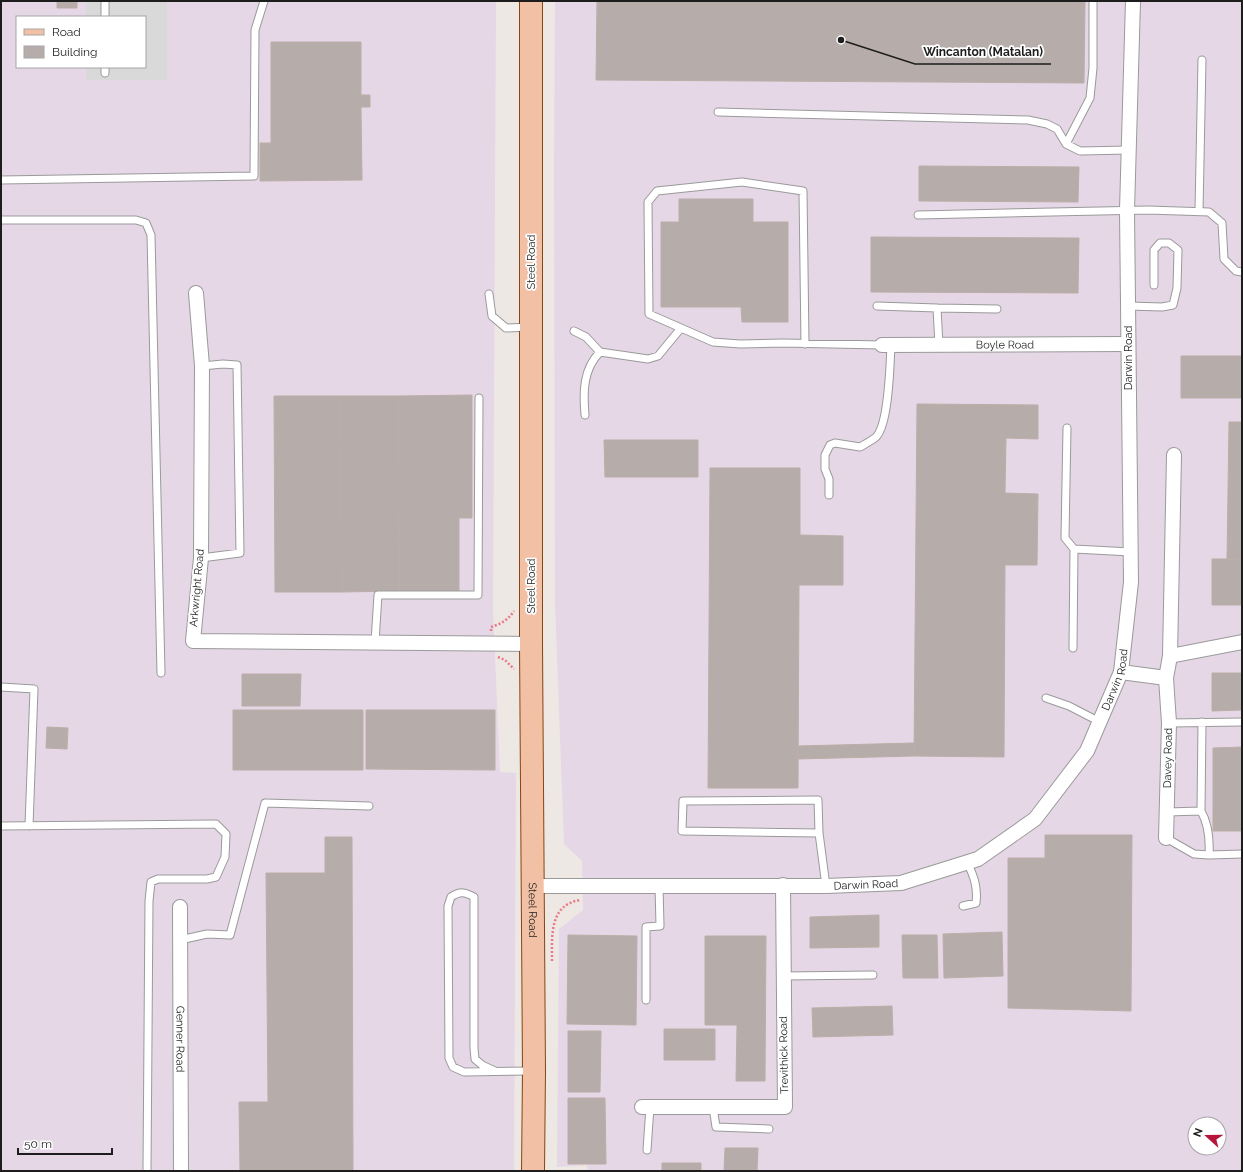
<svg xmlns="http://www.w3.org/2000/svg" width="1243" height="1172" font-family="Raleway,sans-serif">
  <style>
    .industrial { fill: #e5d7e6; fill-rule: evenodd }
    .parking { fill: #d9d9d9 }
    .building { fill: #b6adaa; stroke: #bdada8 }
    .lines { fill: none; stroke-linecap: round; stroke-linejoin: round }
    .service-casing { stroke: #9a9a9a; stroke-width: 9 }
    .minor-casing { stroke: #9a9a9a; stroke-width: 16 }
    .primary-casing { stroke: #874510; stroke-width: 24 }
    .path { stroke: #eb7885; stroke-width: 2.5; stroke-dasharray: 2 2; stroke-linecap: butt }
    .service { stroke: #fff; stroke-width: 7 }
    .minor { stroke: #fff; stroke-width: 14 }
    .primary { stroke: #f2c0a5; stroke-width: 22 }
    .labels { text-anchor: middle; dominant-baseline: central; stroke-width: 3.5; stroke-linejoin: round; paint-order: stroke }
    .street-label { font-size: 11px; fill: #1d1d1d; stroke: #fff }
    .leader { fill: none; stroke: #1d1d1d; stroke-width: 1.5 }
    .callout-dot { fill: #1d1d1d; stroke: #fff; stroke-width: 1.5 }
    .callout-label { font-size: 12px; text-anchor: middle; font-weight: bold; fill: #1d1d1d; stroke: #fff; stroke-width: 3.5; stroke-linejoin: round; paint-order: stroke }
  </style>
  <rect width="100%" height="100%" fill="#ede8e4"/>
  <!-- industrial -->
  <path class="industrial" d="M 1,1 L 496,1 L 493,609 L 500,772 L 516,773 L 514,1171 L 1,1171 ZM 17,17 L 145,17 L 145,67 L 17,67 Z
    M 555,1 L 1242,1 L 1242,1171 L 588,1171 L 587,1165 L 557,1167 L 559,929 L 583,910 L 582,861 L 564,844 L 555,603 L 554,165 ZM 1195,1124 L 1219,1124 L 1219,1148 L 1195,1148 Z"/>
  <!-- parking -->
  <path class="parking" d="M 86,1 L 167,1 L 167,80 L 86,80 L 86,67 L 145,67 L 145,17 L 86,17 Z"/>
  <!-- building -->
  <path class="building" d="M 57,1 L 77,1 L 77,8 L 57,8 Z
    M 597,1 L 1085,1 L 1084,83 L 596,80 Z
    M 271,42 L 361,42 L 361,95 L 370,95 L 370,107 L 361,107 L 362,180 L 260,181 L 260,143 L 271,143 Z
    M 919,166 L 1079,167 L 1078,202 L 919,201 Z
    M 679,199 L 753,199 L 753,222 L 788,222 L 788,322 L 742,322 L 741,307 L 661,307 L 661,222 L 679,222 Z
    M 871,237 L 1079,238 L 1078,293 L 871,292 Z
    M 1181,356 L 1242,356 L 1242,398 L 1181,398 Z
    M 472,395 L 472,518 L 459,518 L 459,591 L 399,591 L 398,396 Z
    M 274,396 L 340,396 L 342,592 L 275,592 Z
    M 340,396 L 398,396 L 399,591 L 342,592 Z
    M 917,404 L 1038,405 L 1038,439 L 1006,438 L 1005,493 L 1038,494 L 1037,565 L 1005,565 L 1004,757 L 914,756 Z
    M 1229,422 L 1242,422 L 1242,559 L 1227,559 Z
    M 604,440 L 698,440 L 698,477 L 605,477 Z
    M 710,468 L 800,468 L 800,535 L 843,536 L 843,585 L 799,585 L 798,788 L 708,788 Z
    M 1212,559 L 1242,559 L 1242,605 L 1212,605 Z
    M 1212,673 L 1242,673 L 1242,710 L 1212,711 Z
    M 242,674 L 301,674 L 300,706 L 242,706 Z
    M 233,710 L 363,710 L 363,770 L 233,770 Z
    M 366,710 L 495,710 L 495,770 L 366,769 Z
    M 47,727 L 68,728 L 67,749 L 46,748 Z
    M 914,743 L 914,756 L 798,759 L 798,746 Z
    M 1242,747 L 1242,831 L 1213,831 L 1213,748 Z
    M 1045,835 L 1132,835 L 1131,1011 L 1008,1008 L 1008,858 L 1045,858 Z
    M 325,837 L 352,837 L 353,1171 L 240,1171 L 239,1102 L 268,1102 L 266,873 L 325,873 Z
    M 879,915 L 879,947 L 810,948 L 810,917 Z
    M 1002,932 L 1003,976 L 944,978 L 943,934 Z
    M 568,935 L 637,936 L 636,1025 L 567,1024 Z
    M 902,935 L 937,935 L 938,978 L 903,978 Z
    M 705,936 L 766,936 L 765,1081 L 736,1081 L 737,1025 L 705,1025 Z
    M 892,1006 L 893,1035 L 813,1037 L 812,1008 Z
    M 664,1029 L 715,1029 L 715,1060 L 664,1060 Z
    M 568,1031 L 601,1031 L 600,1092 L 568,1092 Z
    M 568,1098 L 605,1098 L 606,1164 L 568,1164 Z
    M 725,1148 L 758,1148 L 757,1171 L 724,1171 Z
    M 662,1163 L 701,1163 L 701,1171 L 662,1171 Z"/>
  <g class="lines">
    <!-- service casing -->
    <g class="service-casing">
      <path id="service" d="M 105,17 L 105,1
        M 105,73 L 105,67
        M 718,112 L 1028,120 L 1047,124 L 1057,129 L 1066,144 L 1080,151 L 1129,150
        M 1066,144 L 1090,98 L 1093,68 L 1093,1
        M 1,180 L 254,176 L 255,30 L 264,1
        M 1199,211 L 1202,60
        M 918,215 L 1148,210 L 1209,212 L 1222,223 L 1224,259 L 1236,271 L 1242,272
        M 1,220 L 136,220 L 146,223 L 151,235 L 161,673
        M 489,294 L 492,316 L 506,328 L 529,327
        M 877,306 L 937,308 L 939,345
        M 1128,306 L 1162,307 L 1173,305 L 1177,288 L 1178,250 L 1169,243 L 1160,243 L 1154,250 L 1154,285
        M 937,308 L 997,309
        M 574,331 L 586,337 L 600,352 L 648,359 L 658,356 L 681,328
        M 805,344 L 803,191 L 742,182 L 657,191 L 648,202 L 649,314 L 713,342 L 740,344 L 783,343 L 882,345
        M 585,415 C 583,392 583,369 600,352
        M 1067,428 L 1065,538 L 1074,549 L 1131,552
        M 829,495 L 829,479 L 825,469 L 825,455 L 830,445 L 835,443 L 860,447 C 865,444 871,441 876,437 C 889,424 890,364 891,345
        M 201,558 L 240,553 L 237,365 L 223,364 L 202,366
        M 375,642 L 378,595 L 478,595 L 479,398
        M 1073,648 L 1074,549
        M 1,687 L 34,689 L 29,826
        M 1046,698 L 1069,706 L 1100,722
        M 1169,723 L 1242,722
        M 1201,811 C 1209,825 1210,839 1209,855
        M 1167,812 L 1201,811 L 1202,722
        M 1,826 L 216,824 L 226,834 L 225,857 L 216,877 L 207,879 L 158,879 L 151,882 L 149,901 L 147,1171
        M 819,833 L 818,800 L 683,801 L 682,831 L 819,833 L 826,886
        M 1166,838 L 1194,854 L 1209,855 L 1242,854
        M 963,906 L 976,903 C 978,888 974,876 967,862
        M 180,940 L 207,934 L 230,935 L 265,803 L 369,806
        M 783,976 L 873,975
        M 646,1000 L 646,927 L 660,926 L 659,886
        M 495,1071 L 482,1065 L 475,1059 L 474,1048 L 474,897 C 465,892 460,891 451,897 L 448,906 L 449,1058 L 453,1067 L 464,1072 L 532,1071
        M 713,1107 L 716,1127 L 769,1129
        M 647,1150 L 650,1107"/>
    </g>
    <!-- minor casing -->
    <g class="minor-casing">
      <g id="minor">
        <path d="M 196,293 L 202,366 L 201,558 L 193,641 L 531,644"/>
        <path id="s1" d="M 882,345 L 1128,344"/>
        <path d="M 1170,656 L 1242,642"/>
        <path d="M 1121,672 L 1166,678 L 1169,723 L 1166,838"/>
        <path d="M 1166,678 L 1170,656 L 1174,455"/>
        <path id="s2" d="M 533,886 L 826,886 L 901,883 L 978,859 L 1035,819 L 1087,751 L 1121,672 L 1131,582 L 1127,210 L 1133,1"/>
        <path id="s3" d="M 180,907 L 181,1171"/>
        <path d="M 642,1107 L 785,1107 L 783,885"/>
      </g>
    </g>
    <!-- primary casing -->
    <g class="primary-casing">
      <g id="primary">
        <path id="s4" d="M 531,1 L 531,644 L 534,1071 L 533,1171"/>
      </g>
    </g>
    <!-- path -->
    <path class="path" d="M 491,631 L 491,627 C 501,624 508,620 514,611
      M 498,657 L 505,660 L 514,669
      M 552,961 C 552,936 549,905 580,900"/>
    <!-- service -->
    <use href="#service" class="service"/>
    <!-- minor -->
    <use href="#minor" class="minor"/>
    <!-- primary -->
    <use href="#primary" class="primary"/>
  </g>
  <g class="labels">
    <!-- street labels -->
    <g class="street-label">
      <text transform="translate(531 262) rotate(-90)">Steel Road</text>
      <text stroke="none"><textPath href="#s1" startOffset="123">Boyle Road</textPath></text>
      <text transform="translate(1128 358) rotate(-90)">Darwin Road</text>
      <text transform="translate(531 586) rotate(-90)">Steel Road</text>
      <text transform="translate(197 588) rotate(-85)">Arkwright Road</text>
      <text stroke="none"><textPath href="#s2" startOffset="681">Darwin Road</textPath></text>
      <text transform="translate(1168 758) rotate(-89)">Davey Road</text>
      <text stroke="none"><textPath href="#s2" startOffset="333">Darwin Road</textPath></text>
      <text stroke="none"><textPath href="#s4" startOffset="909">Steel Road</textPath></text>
      <text stroke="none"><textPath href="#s3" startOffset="132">Genner Road</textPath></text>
      <text transform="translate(784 1055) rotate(-91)">Trevithick Road</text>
    </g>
  </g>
  <!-- callouts -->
  <path class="leader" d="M841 40L915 64H1051"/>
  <circle class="callout-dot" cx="841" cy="40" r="4"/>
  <g class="callout-label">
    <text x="983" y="56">Wincanton (Matalan)</text>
  </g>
  <!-- border -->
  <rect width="1243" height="1172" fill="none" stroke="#1d1d1d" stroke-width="4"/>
  <!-- legend -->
  <rect x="16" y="16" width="130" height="52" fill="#ffffff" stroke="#a5a5a5"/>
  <rect x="24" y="29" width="20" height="6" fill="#f2c0a5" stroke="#a5a5a5"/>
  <text x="52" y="36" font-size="12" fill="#1d1d1d">Road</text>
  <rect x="24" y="46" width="20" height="12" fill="#b6adaa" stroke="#a5a5a5"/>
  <text x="52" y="56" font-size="12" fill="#1d1d1d">Building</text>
  <!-- north arrow -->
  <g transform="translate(1207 1136) rotate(291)"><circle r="19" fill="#ffffff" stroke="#a5a5a5"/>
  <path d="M0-3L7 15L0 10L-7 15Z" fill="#b51538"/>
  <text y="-6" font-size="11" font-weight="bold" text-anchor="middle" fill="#1d1d1d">N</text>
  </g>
  <!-- scale -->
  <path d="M18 1148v6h94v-6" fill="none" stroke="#1d1d1d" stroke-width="2"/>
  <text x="24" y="1148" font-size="12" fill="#1d1d1d" stroke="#ffffff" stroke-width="3" paint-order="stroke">50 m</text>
</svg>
